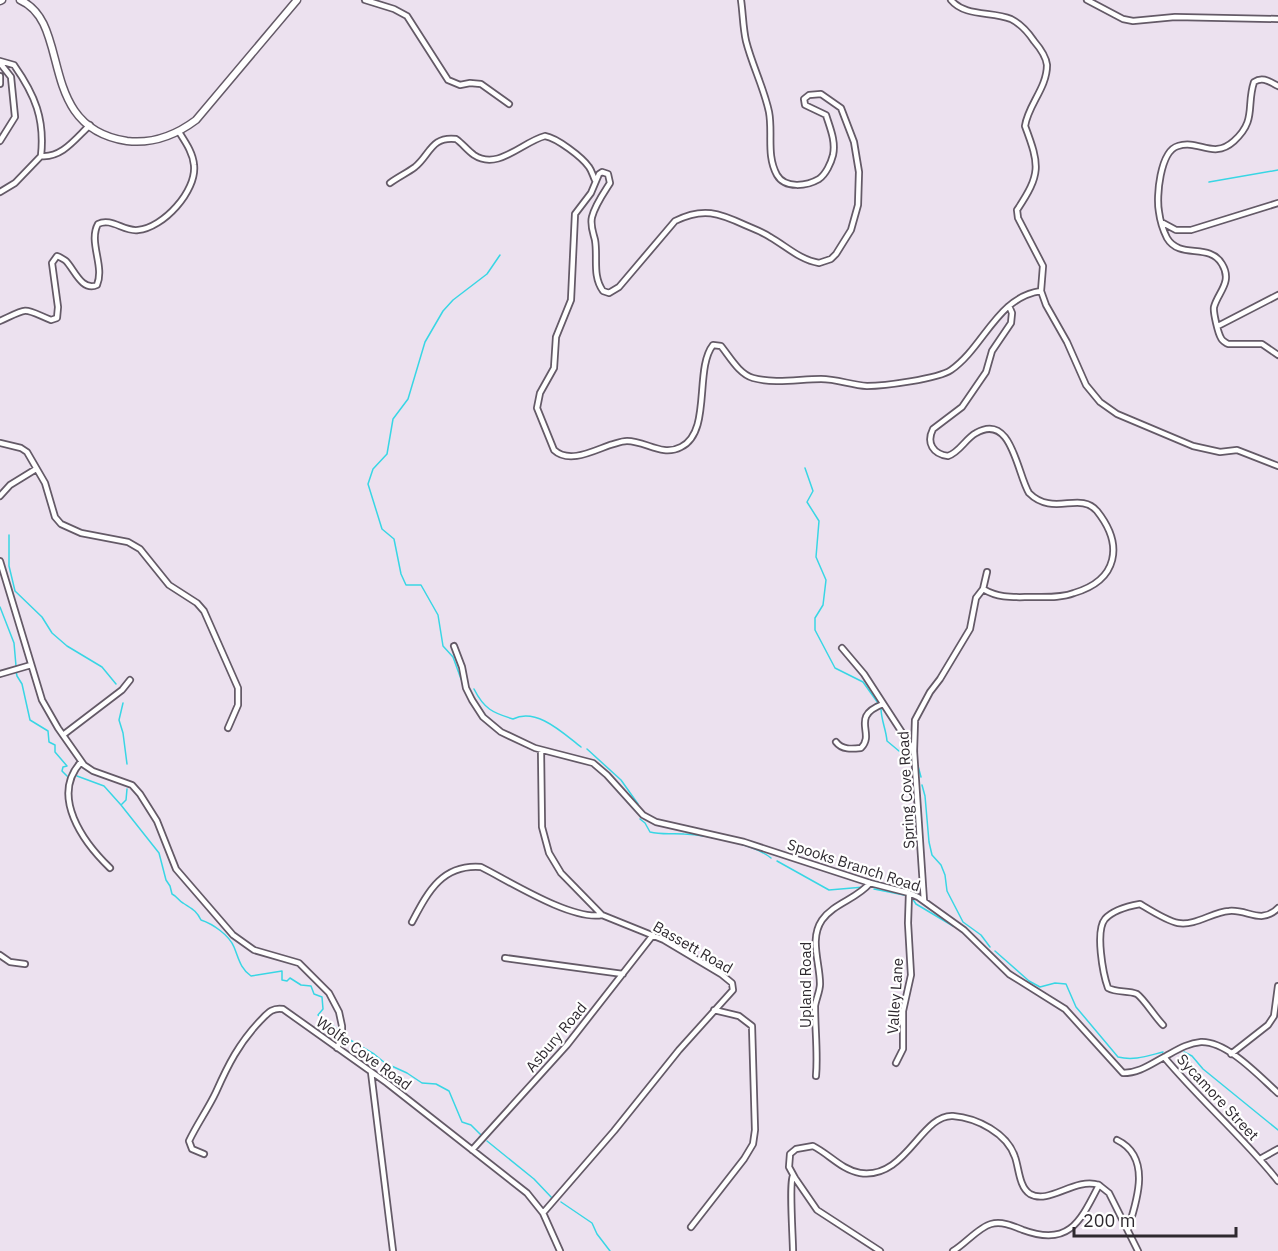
<svg xmlns="http://www.w3.org/2000/svg" width="1278" height="1251" font-family="'IBM Plex Sans',sans-serif">
  <style>
    .lines { fill: none; stroke-linecap: round; stroke-linejoin: round }
    .stream { stroke: #38d6e4; stroke-width: 1.5 }
    .minor-casing { stroke: #645a67; stroke-width: 8 }
    .secondary-casing { stroke: #645a67; stroke-width: 9 }
    .minor { stroke: #fff; stroke-width: 4.5 }
    .secondary { stroke: #fff; stroke-width: 6 }
    .labels { text-anchor: middle; dominant-baseline: central; stroke-width: 4.5; stroke-linejoin: round; paint-order: stroke }
    .street-label { font-size: 15px; fill: #2e292f; stroke: #fff }
  </style>
  <rect width="100%" height="100%" fill="#ece1ef"/>
  <g class="lines">
    <!-- stream -->
    <path class="stream" d="M 1209,182 L 1278,170
      M 805,468 L 813,491 L 807,502 L 819,521 L 816,557 L 826,580 L 823,605 L 815,618 L 815,630 L 835,668 L 863,682 L 878,703
      M 9,535 L 9,566 L 15,591 L 42,617 L 52,633 L 67,646 L 102,667 L 116,684
      M 0,607 L 14,643 L 16,666
      M 16,671 L 17,676 L 22,684 L 30,720 L 48,731 L 49,742 L 55,745 L 55,752 L 67,766 L 63,767 L 62,771 L 67,776
      M 461,679 L 453,657 L 443,646 L 438,615 L 421,585 L 406,585 L 401,574 L 394,539 L 382,529 L 368,484 L 373,469 L 387,454 L 393,419 L 408,399 L 425,342 L 443,311 L 453,300 L 487,274 L 500,255
      M 474,689 C 484,709 493,713 513,719 C 537,707 564,734 581,747
      M 123,703 L 119,720 L 123,733 L 127,764
      M 881,708 C 881,720 886,729 887,741 L 911,761
      M 587,749 L 621,780 L 638,804
      M 918,766 L 921,777
      M 77,776 L 104,786 L 121,805 L 159,853 L 166,880 L 170,886 L 172,894 C 178,897 178,900 183,903 C 192,909 196,910 201,920 C 213,924 229,935 234,947 C 239,959 240,968 251,976 L 282,971 L 282,980 L 287,981 L 290,978 L 301,985 L 311,986 L 314,994 L 322,997 L 323,1009 L 318,1015 L 328,1021 L 339,1031
      M 922,785 L 925,796 L 929,842 L 932,855 L 941,865 L 945,875 L 947,891 L 963,922 L 981,935 L 990,947
      M 122,804 L 126,800 L 127,789
      M 640,819 L 645,823 L 650,832 C 662,835 672,833 684,834 C 706,835 754,844 771,858
      M 777,861 L 829,890 L 864,887
      M 874,889 L 904,895
      M 912,898 L 916,904 L 953,926
      M 995,951 L 1029,981 L 1040,987 L 1055,983 L 1066,984 L 1076,1007 L 1118,1057 C 1134,1061 1147,1056 1163,1052
      M 345,1037 L 374,1054 L 385,1063 L 407,1073 L 422,1083 L 436,1084 L 449,1091 L 462,1122 L 471,1125 L 481,1135
      M 1184,1052 L 1192,1056 L 1203,1069 L 1278,1130
      M 487,1141 L 534,1179 L 552,1198
      M 561,1202 L 592,1223 L 597,1234 L 610,1251"/>
    <!-- minor casing -->
    <g class="minor-casing">
      <path id="minor" d="M 365,0 L 394,9 L 407,16 L 448,80 L 460,85 L 470,83 L 481,84 L 509,104
        M 741,0 C 743,14 743,28 746,41 C 752,65 764,88 769,112 C 773,133 766,155 777,175 C 785,189 807,186 819,179 C 826,174 831,163 833,155 C 836,141 830,128 826,115 L 805,105 L 804,99 L 809,95 L 821,94 L 841,108 L 854,142 L 859,172 L 858,205 L 851,230 L 836,254 L 831,259 L 819,263 C 800,260 786,246 770,237 C 763,232 754,229 745,225 C 719,213 703,207 675,221 L 619,287 L 609,293 L 603,291 C 592,276 598,257 595,240 C 593,232 590,225 592,217 C 595,205 603,194 610,183 L 608,174 L 602,172 L 599,174 L 591,193 L 575,214 L 571,300 L 556,337 L 554,368 L 540,393 L 537,408 L 554,450 C 569,464 593,451 610,445 C 615,444 621,441 627,441 C 646,441 662,457 681,447 C 712,432 694,369 713,345 L 721,346 C 730,357 739,374 753,378 C 775,384 799,379 821,379 C 837,379 851,385 867,386 C 883,386 938,379 951,370 C 984,347 997,297 1041,291
        M 951,0 C 965,17 992,11 1011,19 C 1021,24 1028,32 1034,41 C 1040,48 1046,56 1047,65 C 1047,88 1028,105 1025,126 C 1040,166 1041,174 1017,210 L 1018,218 L 1043,266 L 1041,291 L 1046,305 L 1067,342 L 1086,385 L 1100,402 L 1117,414 L 1193,446 L 1220,452 L 1237,450 L 1278,466
        M 1087,0 L 1123,19 L 1133,21 L 1175,17 L 1278,19
        M 0,61 L 14,65 C 35,95 45,119 41,156
        M 0,63 L 11,77 L 15,117 L 0,141
        M 0,76 L 0,84
        M 1278,86 C 1270,82 1263,76 1254,82 C 1246,106 1257,120 1234,141 C 1213,160 1199,139 1178,146 C 1160,151 1156,197 1159,212 C 1160,220 1164,232 1167,238 C 1180,260 1209,242 1222,264 C 1233,282 1218,292 1214,307 C 1213,312 1218,333 1221,338 C 1222,341 1225,342 1228,344 L 1262,344 L 1278,355
        M 41,156 C 62,158 75,139 90,125
        M 390,183 C 398,177 407,173 415,167 C 430,155 431,136 456,139 C 462,143 467,150 474,155 C 498,171 522,142 545,136 C 557,138 582,157 589,167 C 592,171 593,176 595,180
        M 0,192 L 15,183 L 41,156
        M 1163,223 L 1176,230 L 1191,230 L 1278,203
        M 0,321 C 30,307 22,308 51,320 L 57,318 L 58,307 L 52,263 L 57,256 C 58,256 65,260 66,261 C 74,269 82,292 97,285 C 105,266 88,242 98,224 C 111,217 124,232 138,230 C 163,228 197,191 194,165 C 193,153 186,143 179,132
        M 1218,326 L 1278,295
        M 0,443 L 21,448 L 27,452 L 45,483 L 55,517 L 61,524 L 81,533 L 128,542 L 140,549 L 169,585 L 197,603 L 204,611 L 238,688 L 238,705 L 228,728
        M 0,496 L 10,485 L 36,469
        M 0,561 L 42,700 L 58,728 L 84,765 L 93,771 L 132,785 L 140,794 L 157,821 L 176,869 L 233,935 L 254,950 L 299,963 L 329,993 L 339,1012 L 342,1026 L 342,1037 L 337,1048
        M 987,572 L 983,589 C 1000,599 1014,597 1033,597 C 1046,597 1061,598 1074,593 C 1118,580 1124,545 1097,511 C 1080,491 1053,517 1029,493 C 1017,474 1012,412 976,433 C 965,439 960,452 948,456 C 933,454 926,443 933,429 L 962,407 L 986,372 L 992,351 L 1011,323 L 1012,313 L 1009,306
        M 454,646 L 462,667 L 466,688 L 472,700 L 483,717 L 501,732 L 535,748 L 593,763 L 607,775 L 643,815 L 656,822 L 744,842 L 870,883 L 909,893 L 918,897 L 964,930 L 1009,974 L 1065,1009 L 1123,1073 C 1140,1073 1152,1063 1166,1056 C 1177,1050 1188,1043 1201,1042 C 1227,1041 1259,1076 1278,1093
        M 842,648 L 864,674 L 914,751
        M 0,674 L 31,665
        M 63,735 L 122,690 L 130,680
        M 836,742 C 842,750 852,749 861,748 C 876,733 849,717 883,704
        M 541,750 L 542,827 L 549,853 L 561,873 L 602,915 L 664,940 L 721,974 L 732,983 L 733,990 L 679,1050 L 614,1131 L 543,1213
        M 81,762 C 50,796 83,842 110,868
        M 924,901 L 914,751 L 915,720 L 930,692 L 940,679 L 970,629 L 976,598 L 983,589
        M 412,922 C 428,892 442,864 481,867 C 509,881 572,921 602,915
        M 0,955 L 10,962 L 25,964
        M 505,958 L 623,974
        M 1163,1025 C 1155,1017 1144,999 1137,994 C 1128,990 1117,993 1108,988 C 1103,974 1095,931 1105,919 C 1113,910 1129,906 1140,904 C 1150,910 1167,921 1178,923 C 1196,926 1212,912 1229,911 C 1248,909 1261,925 1278,908
        M 1231,1054 L 1268,1025 L 1274,1016 L 1278,986
        M 1164,1057 C 1200,1100 1243,1137 1278,1181
        M 896,1063 L 903,1049 L 903,1011 L 911,975 L 908,923 L 909,893
        M 371,1072 L 393,1251
        M 816,1076 C 818,1053 815,1030 815,1006 C 816,999 820,991 820,984 C 820,963 809,939 822,920 C 834,903 857,899 870,883
        M 1117,1140 C 1152,1157 1137,1201 1128,1229
        M 472,1150 L 567,1045 L 653,935
        M 204,1154 L 192,1149 L 189,1141 C 197,1124 208,1109 216,1092 C 228,1065 239,1043 260,1021 C 267,1014 272,1007 283,1009 L 387,1083 L 527,1193 L 543,1213 L 560,1251
        M 1260,1159 L 1278,1149
        M 1099,1185 L 1109,1193 L 1138,1251
        M 691,1227 L 744,1159 L 753,1144 L 755,1130 L 752,1026 L 739,1016 L 714,1010
        M 793,1251 C 793,1238 789,1182 793,1176
        M 880,1251 L 817,1210 L 795,1178 L 789,1167 L 790,1154 L 796,1149 L 813,1146 C 829,1154 842,1170 860,1173 C 906,1180 921,1114 953,1116 C 977,1118 1007,1133 1015,1157 C 1019,1168 1019,1187 1030,1194 C 1049,1205 1075,1177 1099,1185 C 1080,1222 1069,1247 1023,1230 C 1013,1226 1002,1221 991,1224 C 979,1227 965,1244 953,1251"/>
    </g>
    <!-- secondary casing -->
    <g class="secondary-casing">
      <path id="secondary" d="M 20,0 C 73,23 35,127 127,141 C 153,144 176,135 196,120 L 297,0
        M 0,1 L 2,0"/>
    </g>
    <!-- minor -->
    <use href="#minor" class="minor"/>
    <!-- secondary -->
    <use href="#secondary" class="secondary"/>
  </g>
  <g class="labels">
    <!-- street labels -->
    <g class="street-label">
      <text transform="translate(906 790) rotate(-93)">Spring Cove Road</text>
      <text transform="translate(854 865) rotate(18)">Spooks Branch Road</text>
      <text transform="translate(693 947) rotate(30)">Bassett Road</text>
      <text transform="translate(805 985) rotate(-90)">Upland Road</text>
      <text transform="translate(895 996) rotate(-86)">Valley Lane</text>
      <text transform="translate(556 1037) rotate(-50)">Asbury Road</text>
      <text transform="translate(364 1053) rotate(36)">Wolfe Cove Road</text>
      <text transform="translate(1218 1097) rotate(47)">Sycamore Street</text>
    </g>
  </g>
  <!-- scale -->
  <path d="M1074 1227v9h162v-9" fill="none" stroke="#2e292f" stroke-width="3"/>
  <text x="1083" y="1227" font-size="18" fill="#2e292f" stroke="#ffffff" stroke-width="4.5" paint-order="stroke">200 m</text>
</svg>
